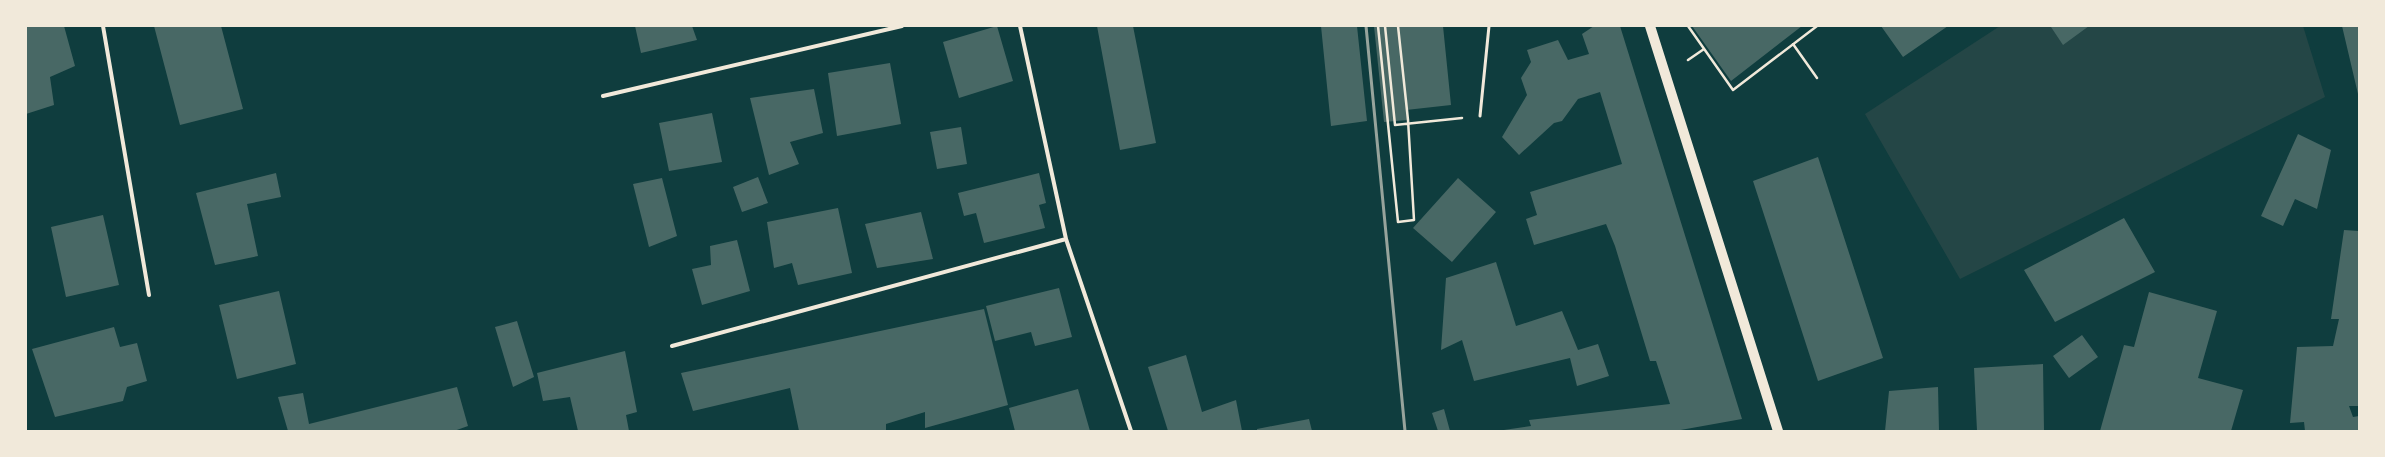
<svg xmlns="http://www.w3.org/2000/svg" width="2385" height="457" font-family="'Exo 2',sans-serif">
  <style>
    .green { fill: #244646 }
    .building { fill: #486865 }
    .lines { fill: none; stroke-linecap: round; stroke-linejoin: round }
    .path { stroke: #f1e9da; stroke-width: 2.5 }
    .service { stroke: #f1e9da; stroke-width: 3 }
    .minor { stroke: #f1e9da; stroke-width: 4 }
    .primary { stroke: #f1e9da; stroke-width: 10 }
    .rail { stroke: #97a49c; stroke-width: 3 }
  </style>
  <rect width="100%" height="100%" fill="#0f3d3e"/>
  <!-- green -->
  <path class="green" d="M 2000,26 L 2303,26 L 2325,97 L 1960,279 L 1865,114 Z"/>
  <!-- building -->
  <path class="building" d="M 26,26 L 64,26 L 75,66 L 50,77 L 54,105 L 26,114 Z
    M 154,26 L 221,26 L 243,109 L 180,125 Z
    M 635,26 L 692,26 L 697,40 L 641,53 Z
    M 997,26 L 1013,81 L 959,98 L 943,42 Z
    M 1097,26 L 1133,26 L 1156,143 L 1120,150 Z
    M 1321,26 L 1357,26 L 1367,121 L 1331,126 Z
    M 1374,26 L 1443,26 L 1451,105 L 1406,110 L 1408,120 L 1384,122 Z
    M 1594,26 L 1620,26 L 1742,419 L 1675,431 L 1497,431 L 1531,426 L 1529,420 L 1670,404 L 1656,361 L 1650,361 L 1615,246 L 1606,224 L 1534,245 L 1526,219 L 1537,215 L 1530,192 L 1622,164 L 1600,92 L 1578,99 L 1562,121 L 1554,123 L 1519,155 L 1502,137 L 1527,95 L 1521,78 L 1531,62 L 1527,50 L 1558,40 L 1568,60 L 1589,54 L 1582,34 Z
    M 1692,26 L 1802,26 L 1731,81 Z
    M 1881,26 L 1948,26 L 1903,57 Z
    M 2053,26 L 2089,26 L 2063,45 L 2051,27 Z
    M 2342,26 L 2359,26 L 2359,94 L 2358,94 Z
    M 890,63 L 901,124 L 837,136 L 828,73 Z
    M 814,89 L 823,133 L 790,142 L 799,164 L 769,175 L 750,98 Z
    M 712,113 L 722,162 L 669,171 L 659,123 Z
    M 961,127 L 967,164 L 937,169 L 930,132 Z
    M 2298,134 L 2331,150 L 2317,209 L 2295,199 L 2283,226 L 2261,216 Z
    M 1818,157 L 1883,358 L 1818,381 L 1753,181 Z
    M 276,173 L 281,197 L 247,204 L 258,256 L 215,265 L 196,193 Z
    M 1039,173 L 1046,203 L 1039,205 L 1045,228 L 984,243 L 976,213 L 964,216 L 958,193 Z
    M 758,177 L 768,203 L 742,212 L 733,187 Z
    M 662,178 L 677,236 L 649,247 L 633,184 Z
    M 1458,178 L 1496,212 L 1452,262 L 1413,228 Z
    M 838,208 L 852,273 L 798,285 L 792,263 L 774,268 L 767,222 Z
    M 921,212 L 933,259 L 877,268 L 865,224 Z
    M 103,215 L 119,285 L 66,297 L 51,227 Z
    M 2124,218 L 2155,272 L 2055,322 L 2024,270 Z
    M 2344,230 L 2359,231 L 2359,406 L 2349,406 L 2353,417 L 2359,416 L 2359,431 L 2305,431 L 2304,422 L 2290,423 L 2297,347 L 2333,346 L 2339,319 L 2331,319 Z
    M 737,240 L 750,291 L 702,305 L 692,269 L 711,265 L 710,246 Z
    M 1496,262 L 1516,326 L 1562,311 L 1578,350 L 1598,344 L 1609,376 L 1577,386 L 1570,358 L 1474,381 L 1462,340 L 1441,350 L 1446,278 Z
    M 1059,288 L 1072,337 L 1035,346 L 1031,332 L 995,341 L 986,306 Z
    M 279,291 L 296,364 L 237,379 L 219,305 Z
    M 2149,292 L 2217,311 L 2198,378 L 2243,390 L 2231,431 L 2100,431 L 2124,345 L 2134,347 Z
    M 984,309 L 1008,405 L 925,428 L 925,412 L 886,424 L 886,431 L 799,431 L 790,388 L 693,411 L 681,373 Z
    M 517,321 L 534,377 L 513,387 L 495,327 Z
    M 114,327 L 120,347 L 137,343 L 147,381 L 127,387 L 123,401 L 55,417 L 32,349 Z
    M 2082,335 L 2098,357 L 2069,378 L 2053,356 Z
    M 625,351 L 637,412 L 626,415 L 629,431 L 578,431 L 570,397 L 543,401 L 537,373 Z
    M 1186,355 L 1202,412 L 1236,400 L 1242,431 L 1168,431 L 1148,367 Z
    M 2043,364 L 2044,431 L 1977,431 L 1974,368 Z
    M 457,387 L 468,426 L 454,431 L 288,431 L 278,397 L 303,393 L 309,424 Z
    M 1938,387 L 1939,431 L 1885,431 L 1889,391 Z
    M 1078,389 L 1090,431 L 1015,431 L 1009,408 Z
    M 1444,409 L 1450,431 L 1438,431 L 1432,413 Z
    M 1309,419 L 1312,431 L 1257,431 L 1257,429 Z"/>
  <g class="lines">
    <!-- path -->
    <path class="path" d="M 1378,26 L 1398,222 L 1414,220 L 1408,120 L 1398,26
      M 1385,26 L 1395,125 L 1462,118
      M 1688,26 L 1733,90 L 1817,26
      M 1793,44 L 1817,78
      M 1688,60 L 1704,49"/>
    <!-- service -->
    <path class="service" d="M 1480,116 L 1489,26"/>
    <!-- minor -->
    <path class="minor" d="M 103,26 L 149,295
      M 1020,26 L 1066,239 L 1131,431
      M 603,96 L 902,26
      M 672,346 L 1066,239"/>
    <!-- primary -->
    <path class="primary" d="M 1650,26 L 1778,431"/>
    <!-- rail -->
    <path class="rail" d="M 1366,26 L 1405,431"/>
  </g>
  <!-- border -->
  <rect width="2385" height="457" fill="none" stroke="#f1e9da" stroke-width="54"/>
</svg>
